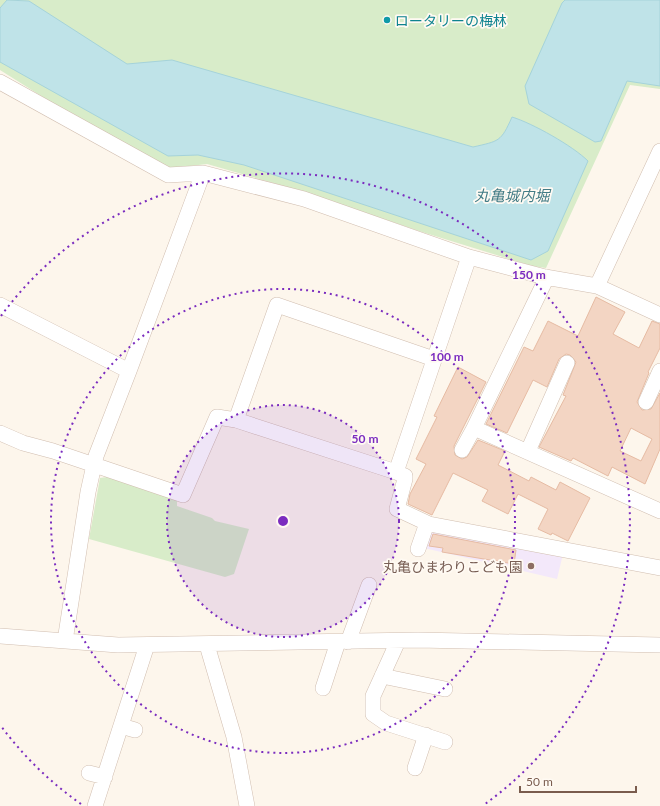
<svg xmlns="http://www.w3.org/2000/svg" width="660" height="806" font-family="Lato,'Noto Sans JP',sans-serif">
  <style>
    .education { fill: #f3e8fa }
    .green { fill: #d8ecc9 }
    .water { fill: #bfe3e8; stroke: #a5d3da }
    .building { fill: #f3d5c3; stroke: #e6bba3; fill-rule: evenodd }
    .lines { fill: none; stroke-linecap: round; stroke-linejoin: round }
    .street-casing { stroke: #d1beb0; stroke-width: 16 }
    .street { stroke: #fff; stroke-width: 15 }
    .ring { fill: none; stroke: #7b2cbf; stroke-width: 2; stroke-dasharray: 2 4 }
    .culture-dot { fill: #0f9aa8; stroke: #fffaf3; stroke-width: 1.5 }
    .education-dot { fill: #8d6e63; stroke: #fffaf3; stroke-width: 1.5 }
    .labels { text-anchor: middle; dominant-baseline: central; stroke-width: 3.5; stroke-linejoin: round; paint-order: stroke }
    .culture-label { font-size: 14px; fill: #0d838f; stroke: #fffaf3; text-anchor: start }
    .education-label { font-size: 14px; fill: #785e54; stroke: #fffaf3; text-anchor: end }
    .water-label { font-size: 15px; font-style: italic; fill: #437c86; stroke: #fffaf3 }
    .centre { fill: #7b2cbf; stroke: #fffaf3; stroke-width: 2 }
    .ring-label { font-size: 12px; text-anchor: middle; font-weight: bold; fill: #7b2cbf; stroke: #fffaf3; stroke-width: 3.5; stroke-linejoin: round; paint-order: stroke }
  </style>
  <rect width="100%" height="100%" fill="#fdf6ec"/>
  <!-- education -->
  <path class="education" d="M 434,531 L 563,554 L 557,579 L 424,548 L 429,533 Z"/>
  <!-- green -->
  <path class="green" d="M 0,0 L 660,0 L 660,89 L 630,85 L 546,268 L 532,266 L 422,232 L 298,190 L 207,164 L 173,168 L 159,164 L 65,111 L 0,70 Z
    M 107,477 L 177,499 L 177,506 L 212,518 L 215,521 L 249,529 L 234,574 L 225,577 L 89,539 L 100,478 Z"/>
  <!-- water -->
  <path class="water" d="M 7,0 L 29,1 L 127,64 L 172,60 L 473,147 C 499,141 501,142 512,117 C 532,123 573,146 588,161 L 548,251 L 531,260 L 244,165 L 198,155 L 168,156 L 0,62 L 0,8 Z
    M 565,0 L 660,0 L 660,86 L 627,81 L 601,141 L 595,142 L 529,104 L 525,86 L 562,3 Z"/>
  <!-- building -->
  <path class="building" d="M 596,297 L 625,312 L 613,334 L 639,348 L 652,321 L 660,324 L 660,348 L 648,372 L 649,373 L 637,402 L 642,410 L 651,409 L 660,393 L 660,449 L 645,484 L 612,467 L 608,476 L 573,458 L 571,461 L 539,447 L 566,396 L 563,395 L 576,362 L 570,355 L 566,354 L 559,359 L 547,387 L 533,380 L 507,433 L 486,424 L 524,347 L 533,351 L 548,321 L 578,336 ZM 631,428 L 652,439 L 641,461 L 620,451 Z
    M 458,367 L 486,382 L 454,446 L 455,455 L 462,459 L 467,457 L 478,440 L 505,451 L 498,465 L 529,481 L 531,477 L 556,490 L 560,482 L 590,498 L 568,541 L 552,533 L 551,535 L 538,529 L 548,509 L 518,494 L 508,514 L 482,501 L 488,490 L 453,473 L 432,515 L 408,504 L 410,494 L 426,464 L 416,459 L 437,417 L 434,416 Z
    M 433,534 L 516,550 L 514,564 L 442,552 L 443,548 L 429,546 Z"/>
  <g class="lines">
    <!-- street casing -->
    <g class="street-casing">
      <path id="street" d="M 0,82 L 168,175 L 203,173 L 304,199 L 469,257 L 545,277 L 597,286 L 660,315
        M 547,277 L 474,428 L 660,511
        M 597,286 L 660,151
        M 0,305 L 129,371
        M 646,402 L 660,371
        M 236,420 L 396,472 L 469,257
        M 0,433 L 23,443 L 53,451 L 183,495 L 217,417 L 236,420 L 277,305 L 434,359
        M 462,450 L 474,428
        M 528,451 L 567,363
        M 396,472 L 405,476 L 405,479 L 397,509 L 429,524 L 660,568
        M 418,549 L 427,523
        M 0,636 L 118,645 L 418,640 L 660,645
        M 65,641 L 88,492 L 96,456 L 129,371 L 203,173
        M 398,641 L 373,696 L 373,714 L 386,723 L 445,742
        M 348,642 L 369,585
        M 207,645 L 234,737 L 247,806
        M 382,676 L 445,689
        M 323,688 L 338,642
        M 121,726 L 135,730
        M 415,768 L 426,735
        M 89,773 L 105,777
        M 95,806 L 147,645"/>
    </g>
    <!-- street -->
    <use href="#street" class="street"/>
  </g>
  <!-- distance rings -->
  <circle cx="283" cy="521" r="116" fill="#7b2cbf" fill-opacity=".12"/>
  <g class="ring">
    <circle cx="283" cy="521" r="116"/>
    <circle cx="283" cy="521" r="232"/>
    <path d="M81 804A348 348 0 0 1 1 726M1 316A348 348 0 1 1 485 804"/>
  </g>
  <!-- markers -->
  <circle class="culture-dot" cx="387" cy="20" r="4"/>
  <circle class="education-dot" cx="531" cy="566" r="4"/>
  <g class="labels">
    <!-- culture labels -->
    <g class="culture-label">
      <text x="395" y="20">ロータリーの梅林</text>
    </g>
    <!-- education labels -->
    <g class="education-label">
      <text x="523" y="566">丸亀ひまわりこども園</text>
    </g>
    <!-- water labels -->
    <g class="water-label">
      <text x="512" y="195">丸亀城内堀</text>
    </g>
  </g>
  <circle cx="283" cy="521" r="6" class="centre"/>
  <g class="ring-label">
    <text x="529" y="279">150 m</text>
    <text x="447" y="361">100 m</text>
    <text x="365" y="443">50 m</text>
  </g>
  <!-- scale -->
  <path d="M520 786v6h116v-6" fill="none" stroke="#7a5c4d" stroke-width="2"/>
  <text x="526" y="786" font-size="12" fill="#7a5c4d" stroke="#fffaf3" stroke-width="3" paint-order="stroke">50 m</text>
</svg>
